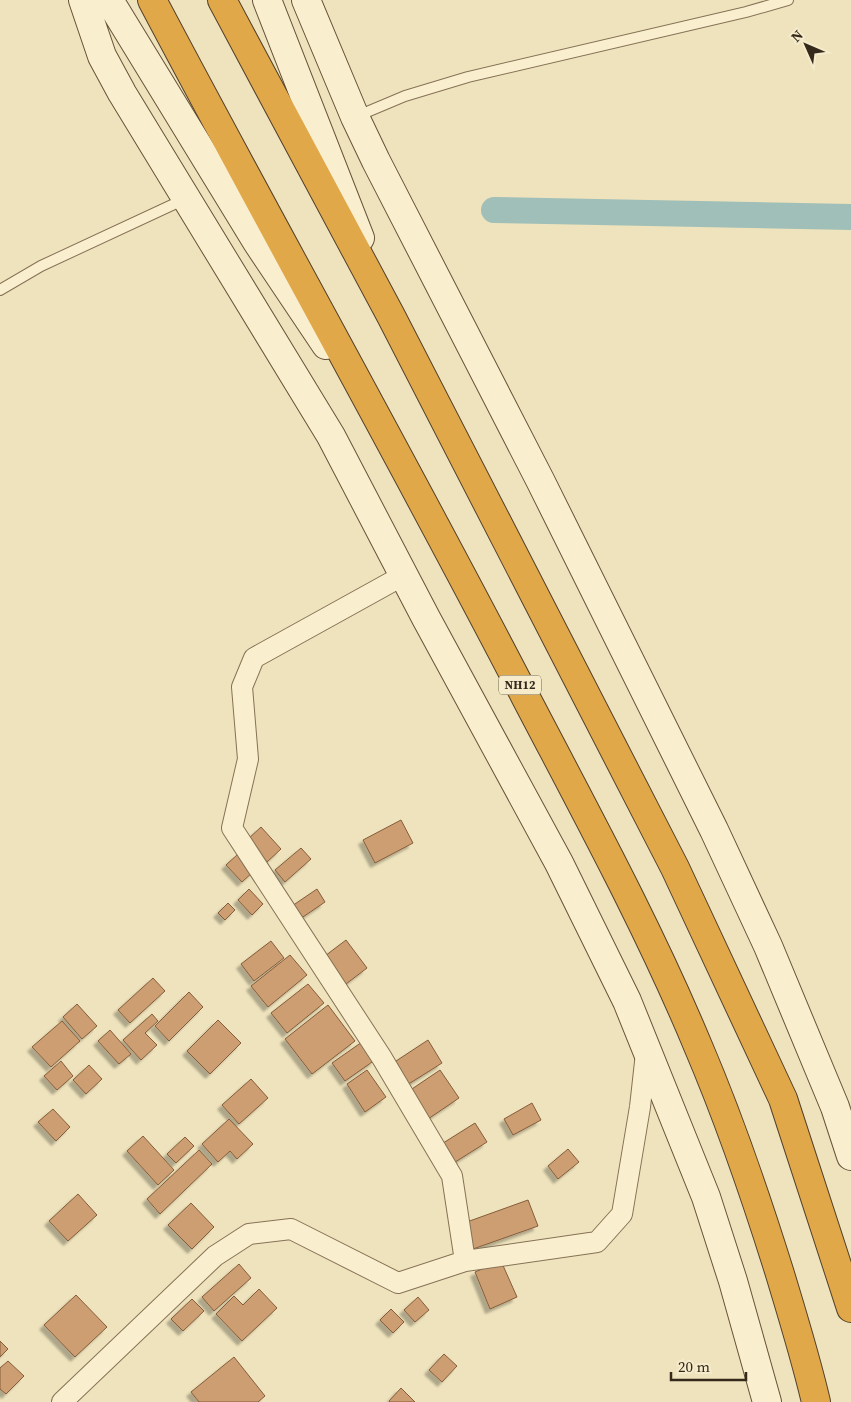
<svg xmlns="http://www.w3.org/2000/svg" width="851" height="1402" font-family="'Source Serif 4',serif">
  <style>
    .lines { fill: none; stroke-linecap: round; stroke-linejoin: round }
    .canal { stroke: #a0bfb8; stroke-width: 26 }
    .building { fill: #cd9e71; stroke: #855d3b; filter: url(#shadow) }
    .lane-casing { stroke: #867256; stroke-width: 12 }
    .street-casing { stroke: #867256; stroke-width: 22 }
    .secondary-casing { stroke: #675339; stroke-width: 30 }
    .highway-casing { stroke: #53402b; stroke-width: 30 }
    .lane { stroke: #f9efcf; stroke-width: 10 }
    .street { stroke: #f9efcf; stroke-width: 20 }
    .secondary { stroke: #f9efcf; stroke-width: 28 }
    .highway { stroke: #e1a84a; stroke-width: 28 }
    .labels { text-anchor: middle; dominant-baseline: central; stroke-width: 4; stroke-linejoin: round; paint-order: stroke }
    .shield { fill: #f6eccc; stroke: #6f6450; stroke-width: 1 }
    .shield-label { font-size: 12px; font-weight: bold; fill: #35291b }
  </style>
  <defs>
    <filter id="shadow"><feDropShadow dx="-4.5" dy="4.5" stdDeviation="1" flood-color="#0004"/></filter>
  </defs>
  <rect width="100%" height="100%" fill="#eee3bc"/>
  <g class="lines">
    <!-- canal -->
    <path class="canal" d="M 494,210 L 851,217"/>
  </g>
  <!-- building -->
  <path class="building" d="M 401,820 L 413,843 L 375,863 L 363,840 Z
    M 261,827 L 281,849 L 267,862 L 247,840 Z
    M 301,848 L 311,859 L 285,882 L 275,870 Z
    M 238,854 L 254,871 L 242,882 L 226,865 Z
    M 249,889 L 263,904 L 252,915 L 238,900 Z
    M 317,889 L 325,902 L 300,919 L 292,906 Z
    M 228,903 L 235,910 L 225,920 L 218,913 Z
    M 346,940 L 367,968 L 346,984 L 325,956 Z
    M 271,941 L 284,958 L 254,981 L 241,964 Z
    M 290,955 L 307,975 L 268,1007 L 251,986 Z
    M 153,978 L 165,991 L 130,1023 L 118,1010 Z
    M 308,984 L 324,1003 L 287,1033 L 271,1013 Z
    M 189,992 L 203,1007 L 169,1041 L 155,1026 Z
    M 77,1004 L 97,1026 L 82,1039 L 63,1017 Z
    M 328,1005 L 355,1041 L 312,1074 L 285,1039 Z
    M 152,1014 L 158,1021 L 145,1033 L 157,1045 L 141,1060 L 123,1040 Z
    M 218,1020 L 241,1043 L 210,1074 L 187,1051 Z
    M 62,1021 L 80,1041 L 51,1067 L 32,1047 Z
    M 110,1030 L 131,1054 L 119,1064 L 98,1041 Z
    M 428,1040 L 442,1063 L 407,1085 L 393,1063 Z
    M 362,1042 L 375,1060 L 345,1081 L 332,1063 Z
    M 61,1061 L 73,1076 L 57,1090 L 44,1076 Z
    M 89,1065 L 102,1079 L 86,1094 L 73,1080 Z
    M 367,1070 L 386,1097 L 365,1112 L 347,1084 Z
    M 440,1070 L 459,1098 L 428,1119 L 409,1091 Z
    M 251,1079 L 268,1098 L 239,1124 L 222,1105 Z
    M 532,1103 L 541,1120 L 513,1135 L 504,1119 Z
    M 53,1109 L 70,1127 L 56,1141 L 38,1122 Z
    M 229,1119 L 253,1144 L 237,1159 L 230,1151 L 218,1162 L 202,1144 Z
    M 475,1123 L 487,1142 L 452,1164 L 440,1145 Z
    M 143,1136 L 174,1170 L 158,1185 L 127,1151 Z
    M 185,1137 L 194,1146 L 176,1163 L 167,1154 Z
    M 568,1149 L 579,1162 L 558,1179 L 548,1166 Z
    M 199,1150 L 212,1164 L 160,1214 L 147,1199 Z
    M 78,1194 L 97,1215 L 68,1241 L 49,1221 Z
    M 528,1200 L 538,1226 L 473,1249 L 464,1223 Z
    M 191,1203 L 214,1227 L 192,1249 L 168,1225 Z
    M 501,1261 L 517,1297 L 490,1309 L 475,1272 Z
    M 239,1264 L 251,1278 L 214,1311 L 202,1297 Z
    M 259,1289 L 277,1308 L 242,1341 L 216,1314 L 234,1296 L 243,1305 Z
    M 76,1295 L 107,1327 L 75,1357 L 44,1325 Z
    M 418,1297 L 429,1310 L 415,1322 L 404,1310 Z
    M 192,1299 L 204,1311 L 183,1331 L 171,1319 Z
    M 391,1309 L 404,1322 L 393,1333 L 380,1320 Z
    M 0,1341 L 8,1349 L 0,1357 Z
    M 444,1354 L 457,1366 L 442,1382 L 429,1370 Z
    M 234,1357 L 265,1396 L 258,1402 L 199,1402 L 191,1392 Z
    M 8,1361 L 24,1376 L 6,1394 L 0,1389 L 0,1368 Z
    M 401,1388 L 415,1402 L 390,1402 L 389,1401 Z"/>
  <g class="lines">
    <!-- lane casing -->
    <g class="lane-casing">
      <path id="lane" d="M 355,117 L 405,96 L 468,77 L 746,12 L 788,0
        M 0,290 L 41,266 L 185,199"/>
    </g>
    <!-- street casing -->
    <g class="street-casing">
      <path id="street" d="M 404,575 L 254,658 L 242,687 L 248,759 L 232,828 L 382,1058 L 452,1176 L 465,1261
        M 62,1402 L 215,1256 L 249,1234 L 291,1229 L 398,1283 L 465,1261 L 597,1242 L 622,1214 L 640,1107 L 646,1053"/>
    </g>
    <!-- secondary casing -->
    <g class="secondary-casing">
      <path id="secondary" d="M 83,0 L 102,56 L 122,93 L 331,436 L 426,618 L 559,863 L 627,1001 L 706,1197 L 733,1281 L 767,1402
        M 109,0 L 257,242 L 326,345
        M 267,0 L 360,238
        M 306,0 L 355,117 L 376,161 L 540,480 L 714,830 L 768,946 L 835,1107 L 851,1156"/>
    </g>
    <!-- highway casing -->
    <g class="highway-casing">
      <path id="highway" d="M 152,0 C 275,233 404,462 525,696 C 585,811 648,926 698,1046 C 730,1121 756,1197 780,1274 C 793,1317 806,1359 816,1402
        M 222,0 L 391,316 L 675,868 L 783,1099 L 851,1308"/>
    </g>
    <!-- lane -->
    <use href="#lane" class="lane"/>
    <!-- street -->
    <use href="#street" class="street"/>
    <!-- secondary -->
    <use href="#secondary" class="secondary"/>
    <!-- highway -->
    <use href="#highway" class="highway"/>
  </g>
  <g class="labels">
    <!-- shield labels -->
    <rect class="shield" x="499" y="675.5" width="42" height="19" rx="4"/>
    <g class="shield-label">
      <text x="520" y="685">NH12</text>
    </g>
  </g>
  <!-- north arrow -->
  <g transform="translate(806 45) rotate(315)" stroke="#f6eccc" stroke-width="4" paint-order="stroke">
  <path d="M0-4L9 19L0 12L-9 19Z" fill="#35291b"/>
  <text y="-8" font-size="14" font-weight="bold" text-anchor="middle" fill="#35291b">N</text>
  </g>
  <!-- scale -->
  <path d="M671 1372v8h75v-8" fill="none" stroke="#35291b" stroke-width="2.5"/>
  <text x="678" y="1372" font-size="15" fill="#35291b" stroke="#f6eccc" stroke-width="4" paint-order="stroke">20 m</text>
</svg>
